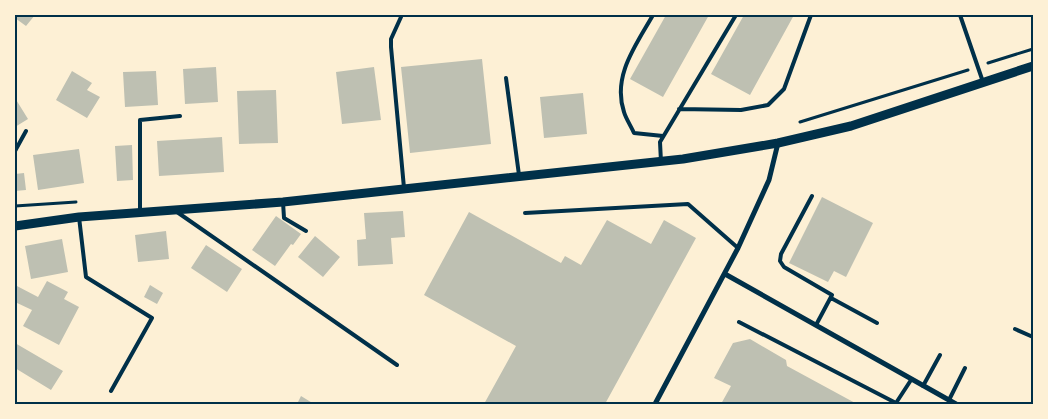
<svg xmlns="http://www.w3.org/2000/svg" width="1048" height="419" font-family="'IBM Plex Sans',sans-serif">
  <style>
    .building { fill: #bec0b2 }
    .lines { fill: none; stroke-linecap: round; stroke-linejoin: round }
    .path { stroke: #003049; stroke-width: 3 }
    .service { stroke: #003049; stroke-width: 4 }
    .minor { stroke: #003049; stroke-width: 5 }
    .tertiary { stroke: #003049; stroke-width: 9 }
    .neatline { fill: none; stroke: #003049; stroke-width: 2 }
  </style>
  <rect width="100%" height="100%" fill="#fdf0d5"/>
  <!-- building -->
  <path class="building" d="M 15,15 L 35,15 L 26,26 L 15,18 Z
    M 666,15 L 709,15 L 663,97 L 630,79 Z
    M 744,15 L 794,15 L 750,95 L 711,74 Z
    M 482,59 L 491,144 L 410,153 L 401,67 Z
    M 216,67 L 218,102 L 185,104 L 183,69 Z
    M 374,67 L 381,120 L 342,124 L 336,72 Z
    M 72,71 L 92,83 L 87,90 L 100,97 L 87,118 L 56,100 Z
    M 156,71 L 158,105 L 125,107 L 123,72 Z
    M 276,90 L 278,143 L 239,144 L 237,91 Z
    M 583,93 L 587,134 L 544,138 L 540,97 Z
    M 15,98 L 28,119 L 15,127 Z
    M 222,137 L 224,172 L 159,176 L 157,141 Z
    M 132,145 L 133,180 L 117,181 L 115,146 Z
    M 79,149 L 84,183 L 38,190 L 33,155 Z
    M 24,173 L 26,190 L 15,191 L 15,174 Z
    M 822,197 L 873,223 L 846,277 L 834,271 L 828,282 L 789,263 Z
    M 403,211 L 405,237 L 391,238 L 393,264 L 358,266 L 357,240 L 366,239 L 364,213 Z
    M 469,212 L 561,263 L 565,256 L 581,265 L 607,220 L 651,244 L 664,220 L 696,238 L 605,404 L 484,404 L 516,346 L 424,295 Z
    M 276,216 L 301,234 L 293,245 L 291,244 L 275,266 L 252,250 Z
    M 166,231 L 169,259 L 138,262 L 135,235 Z
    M 315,236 L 340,257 L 323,277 L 298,257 Z
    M 62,239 L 68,272 L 31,279 L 25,246 Z
    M 206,245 L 242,269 L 227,292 L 191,268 Z
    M 47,281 L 68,292 L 64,299 L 79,307 L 59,345 L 23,326 L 32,310 L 15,302 L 15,285 L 38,297 Z
    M 150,285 L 163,293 L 157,304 L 144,297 Z
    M 750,339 L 786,360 L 787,366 L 857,404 L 721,404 L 731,386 L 714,378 L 733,343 Z
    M 15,343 L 63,371 L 51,390 L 15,368 Z
    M 301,396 L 314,404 L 297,404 Z"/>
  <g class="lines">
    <!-- path -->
    <path class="path" d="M 988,63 L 1033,49
      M 800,122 L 968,70
      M 15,206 L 76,202"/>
    <!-- service -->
    <path class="service" d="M 653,15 C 636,45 612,76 624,112 C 626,119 631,126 634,133 L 663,136
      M 960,15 L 983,82
      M 401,17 L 391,39 L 391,47 L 404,188
      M 506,78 L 519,175
      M 679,109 L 741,110 L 768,105 L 784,89 L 811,15
      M 15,151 L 26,131
      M 661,162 L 660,142 L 736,15
      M 812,196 L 781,254 L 780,261 L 784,267 L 832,295 L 816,325
      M 283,202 L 284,218 L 306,231
      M 140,211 L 140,120 L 180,116
      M 177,212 L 397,365
      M 525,213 L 688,204 L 738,248
      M 79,217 L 86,277 L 152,318 L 111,391
      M 831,298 L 877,323
      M 739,322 L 896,403 L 911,380
      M 1015,329 L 1033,337
      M 923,386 L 940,355
      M 949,400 L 965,368"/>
    <!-- minor -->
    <path class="minor" d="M 725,274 L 956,404
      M 655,404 L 738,248 L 769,180 L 778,143"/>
    <!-- tertiary -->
    <path class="tertiary" d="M 15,226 L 79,217 L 283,202 L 683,159 L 778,143 L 851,126 L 1033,66"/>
  </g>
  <!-- border -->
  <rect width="1048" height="419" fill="none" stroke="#fdf0d5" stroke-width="32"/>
  <rect x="16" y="16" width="1016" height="387" class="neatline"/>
</svg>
